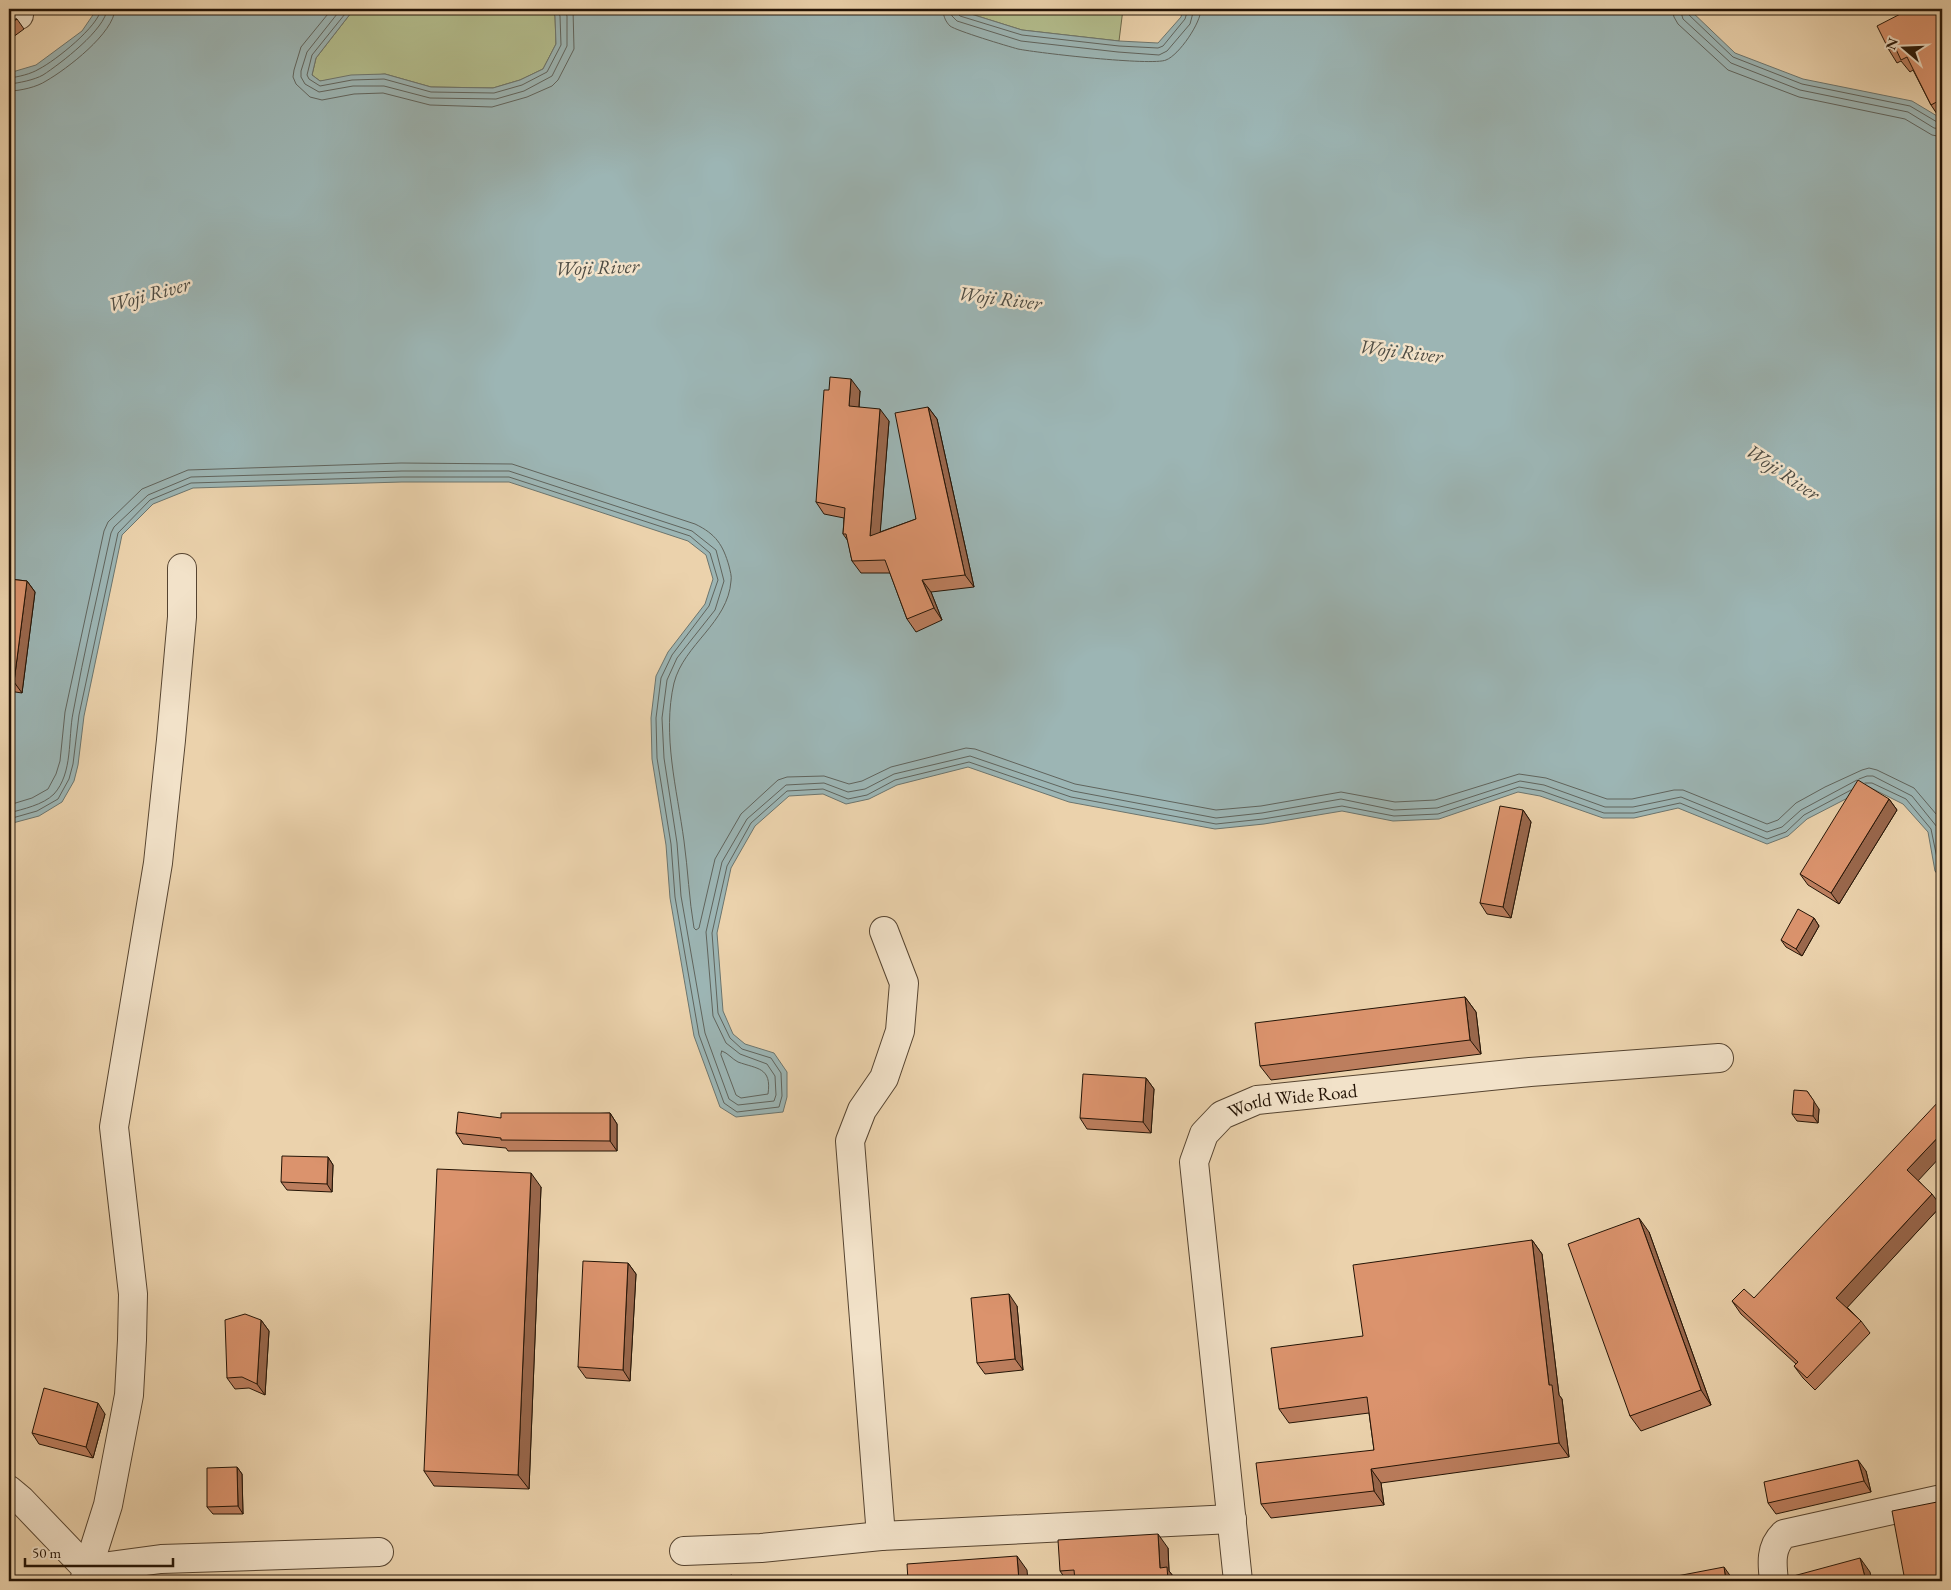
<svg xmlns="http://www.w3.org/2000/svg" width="1951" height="1590" font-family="'EB Garamond',serif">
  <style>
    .green { fill: #b3bd8d; stroke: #6c684a }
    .water { fill: #9cb5b4; stroke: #6c756e }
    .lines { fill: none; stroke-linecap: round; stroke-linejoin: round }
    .shore { stroke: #60645d; stroke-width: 1 }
    .minor-casing { stroke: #564430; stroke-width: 30 }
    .minor { stroke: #f2e2c9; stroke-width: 28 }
    .wall { fill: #bc7e5e; stroke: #241406 }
    .shaded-wall { fill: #99674c; stroke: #241406 }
    .building { fill: #db936d; stroke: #241406 }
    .labels { text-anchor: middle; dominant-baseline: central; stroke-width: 5; stroke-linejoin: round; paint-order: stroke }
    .street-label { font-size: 19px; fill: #241406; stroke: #f2e2c9 }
    .water-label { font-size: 20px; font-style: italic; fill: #4e4c43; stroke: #f2e2c9 }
  </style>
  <rect width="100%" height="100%" fill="#ebd2ac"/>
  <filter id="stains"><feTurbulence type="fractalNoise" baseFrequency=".004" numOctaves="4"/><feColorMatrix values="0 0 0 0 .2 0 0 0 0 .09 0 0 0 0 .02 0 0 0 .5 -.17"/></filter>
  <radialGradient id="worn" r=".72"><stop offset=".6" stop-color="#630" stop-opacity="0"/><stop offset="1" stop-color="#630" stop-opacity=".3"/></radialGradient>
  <!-- green -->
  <path class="green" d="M 354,9 L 551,9 L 555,16 L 556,44 L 543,69 L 520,80 L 493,88 L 431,87 L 385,74 L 320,81 L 312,75 L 316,58 Z
    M 955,9 L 1123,9 L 1119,41 L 1022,30 Z"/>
  <!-- water -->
  <path class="water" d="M 97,9 L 354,9 L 316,58 L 312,75 L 320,81 L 351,75 L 385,74 L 431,87 L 493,88 L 520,80 L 543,69 L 556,44 L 555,16 L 551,9 L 955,9 L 1022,30 L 1119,41 L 1158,43 L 1181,17 L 1183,9 L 1689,9 L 1735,53 L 1803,79 L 1912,101 L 1942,119 L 1942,880 L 1935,871 L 1928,832 L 1903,804 L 1869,787 L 1807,819 L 1788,836 L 1767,844 L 1678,808 L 1634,818 L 1603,818 L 1540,796 L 1518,792 L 1439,819 L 1393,821 L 1342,811 L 1264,824 L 1215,829 L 1069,802 L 968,767 L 897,785 L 869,799 L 846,804 L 823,794 L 789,796 L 755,826 L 731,868 L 717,933 L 723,1011 L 733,1034 L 745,1044 L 774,1053 L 787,1072 L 787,1097 L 783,1112 L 736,1117 L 720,1107 L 694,1036 L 670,898 L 666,845 L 652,759 L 651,718 L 656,676 L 668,652 L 705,604 L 713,579 L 706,555 L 688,541 L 509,482 L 402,482 L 193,488 L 153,504 L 122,535 L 84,716 L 78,765 L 74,781 L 62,802 L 39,816 L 9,824 L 9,73 L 36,65 L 82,31 Z"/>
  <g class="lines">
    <!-- shore -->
    <path class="shore" d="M 332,9 L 301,47 L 294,70 L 293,77 L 296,84 L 310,97 L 322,100 L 354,94 L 383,93 L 430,105 L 492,107 L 527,97 L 552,86 L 558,80 L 574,49 L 573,9
      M 341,9 L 307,52 L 301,71 L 301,77 L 305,84 L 319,92 L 353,86 L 384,86 L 430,98 L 496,99 L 524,91 L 552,76 L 567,46 L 567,16 L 564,9
      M 349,9 L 312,55 L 307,75 L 309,79 L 320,86 L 352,80 L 384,79 L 431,92 L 494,93 L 522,85 L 547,72 L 561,45 L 560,16 L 557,9
      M 943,9 C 943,15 945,21 950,26 C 957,31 1007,46 1018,49 C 1038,53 1152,66 1166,60 C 1179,55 1201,23 1201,9
      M 950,9 L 952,16 L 957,21 L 1021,41 L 1118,52 L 1159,55 L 1167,51 L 1190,24 L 1194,9
      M 957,9 L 957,13 L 960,16 L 1022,35 L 1119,46 L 1158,48 L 1163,46 L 1185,19 L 1188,9
      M 1672,9 L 1674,17 L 1678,24 L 1728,70 L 1799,97 L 1905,119 L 1932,135 L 1942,137
      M 1680,9 L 1683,19 L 1731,63 L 1800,90 L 1908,112 L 1934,128 L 1942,129
      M 1686,9 L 1688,14 L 1733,57 L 1802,84 L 1910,106 L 1937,122 L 1942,123
      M 9,78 C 18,77 31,74 39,69 C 55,61 99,26 101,9
      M 9,84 C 19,83 34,80 43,75 C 60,64 106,29 107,9
      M 9,91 C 20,91 37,87 46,81 C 67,69 114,33 115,9
      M 1859,779 L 1867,776 L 1873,776 L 1912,796 L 1937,827 L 1942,850
      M 1865,783 L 1872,783 L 1906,799 L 1931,829 L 1939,868 L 1942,872
      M 9,805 L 32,798 L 48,789 L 56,774 L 60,761 L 65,712 L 104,531 L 108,522 L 142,489 L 188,470 L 401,463 L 512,464 L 695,524 C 716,534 723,545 729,566 C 730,571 732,576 731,581 C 728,623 684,644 674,683 C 662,735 677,789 684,841 C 688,870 689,899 694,928 L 696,930 L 699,928 L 715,859 L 741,814 L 778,780 L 787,777 L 824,776 L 849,784 L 862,781 L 891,767 L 966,748 L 975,749 L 1075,784 L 1216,810 L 1261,806 L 1341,792 L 1395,802 L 1435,800 L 1519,774 L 1546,778 L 1607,799 L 1632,799 L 1674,790 L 1683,790 L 1767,824 L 1778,820 L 1796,803 L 1825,787 L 1862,770 L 1869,768 L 1877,770 L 1914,788 L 1942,821
      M 9,813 C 23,809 43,805 54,794 C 73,773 68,738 73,713 C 84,652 98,593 111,533 L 114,527 L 148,495 L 191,477 L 402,471 L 509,471 L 692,531 L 716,550 L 724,581 L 715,610 L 677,658 L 667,680 L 662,718 L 664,758 L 677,843 L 681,896 L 705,1033 L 729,1099 L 738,1105 L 774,1101 L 776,1095 L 775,1076 L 767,1064 L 740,1054 L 726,1043 L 713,1016 L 706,932 L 722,862 L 747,819 L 786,785 L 824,783 L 848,792 L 865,789 L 894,774 L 970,756 L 1073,791 L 1216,818 L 1262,813 L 1341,799 L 1394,810 L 1437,808 L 1520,781 L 1544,785 L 1605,807 L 1633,807 L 1681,797 L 1767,832 L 1782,827 L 1801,810 L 1857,780
      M 9,819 L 37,811 L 58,799 L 69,779 L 73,764 L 79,715 L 118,533 L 150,500 L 191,483 L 402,477 L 509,477 L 690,536 L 710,553 L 718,580 L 709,606 L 672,655 L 661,678 L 656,718 L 657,758 L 671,844 L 675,897 L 699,1035 L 724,1103 L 737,1112 L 779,1107 L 782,1096 L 781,1073 L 771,1058 L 742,1049 L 730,1038 L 718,1013 L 712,933 L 727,866 L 751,823 L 787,791 L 823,789 L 848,799 L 867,795 L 895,780 L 969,762 L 1071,797 L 1216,824 L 1263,819 L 1342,806 L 1394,816 L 1438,814 L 1519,787 L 1542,791 L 1604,813 L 1634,813 L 1680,803 L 1767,839 L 1786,832 L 1804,815 L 1851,790
      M 722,1051 C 728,1053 732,1059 738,1062 C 757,1069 772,1067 768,1094 L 741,1098 L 736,1095 L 721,1055 Z"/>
    <!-- minor casing -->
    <g class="minor-casing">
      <g id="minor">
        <path d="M 18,9 L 19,15"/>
        <path d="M 9,1490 L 21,1500 L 87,1569 L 161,1559 L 379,1552"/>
        <path d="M 881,1536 L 850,1141 L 862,1110 L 884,1078 L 900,1031 L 904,983 L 884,931"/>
        <path d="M 684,1551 L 761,1548 L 881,1536 L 1232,1519"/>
        <path d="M 84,1581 L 108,1505 L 129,1395 L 132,1340 L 133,1294 L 114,1127 L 158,863 L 171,740 L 182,617 L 182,568"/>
        <path id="s1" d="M 1238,1581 L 1194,1162 L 1204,1134 L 1222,1115 L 1257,1100 L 1530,1072 L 1719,1058"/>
        <path d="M 1774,1581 C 1772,1564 1770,1547 1784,1534 L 1942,1499"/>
      </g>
    </g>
    <!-- minor -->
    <use href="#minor" class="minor"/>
  </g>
  <!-- wall -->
  <path class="wall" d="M 1942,9 L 1942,116 L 1939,117 L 1931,105 L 1913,70 L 1910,72 L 1901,61 L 1897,63 L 1889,50 Z
    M 17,19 L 24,29 L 9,40 L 9,20 Z
    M 860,391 L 859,407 L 889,421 L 880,532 L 916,519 L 928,407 L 937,419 L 974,587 L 931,592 L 942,620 L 916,632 L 907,619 L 890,573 L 861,573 L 852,561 L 848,541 L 843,534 L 844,518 L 824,514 L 816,502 Z
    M 9,579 L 27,581 L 35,592 L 22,693 L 9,691 Z
    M 1889,799 L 1897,810 L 1839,904 L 1808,885 L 1800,874 Z
    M 1523,810 L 1531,822 L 1511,918 L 1487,914 L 1480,903 Z
    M 1814,918 L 1819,926 L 1802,956 L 1786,947 L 1781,940 Z
    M 1465,997 L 1476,1012 L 1481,1054 L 1271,1080 L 1260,1066 Z
    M 1146,1078 L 1154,1089 L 1151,1133 L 1087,1129 L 1080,1118 Z
    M 1819,1109 L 1818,1123 L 1797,1121 L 1792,1114 Z
    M 610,1113 L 617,1124 L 617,1151 L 508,1151 L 506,1148 L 463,1144 L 456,1133 L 501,1118 Z
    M 328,1157 L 333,1165 L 332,1192 L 287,1190 L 281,1182 Z
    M 1918,1180 L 1941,1206 L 1847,1307 L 1861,1321 L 1870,1333 L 1815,1390 L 1803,1378 L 1794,1366 L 1796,1364 L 1741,1314 L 1732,1301 L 1754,1298 Z
    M 541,1187 L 529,1489 L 434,1486 L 424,1471 Z
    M 1649,1232 L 1711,1405 L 1641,1431 L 1630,1416 Z
    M 1532,1240 L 1542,1254 L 1559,1395 L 1562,1399 L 1569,1457 L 1381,1483 L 1384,1505 L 1271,1518 L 1261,1504 L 1374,1450 L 1369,1413 L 1289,1423 L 1279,1409 L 1363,1336 Z
    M 628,1263 L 636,1274 L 630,1381 L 586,1378 L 578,1367 Z
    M 1017,1306 L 1023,1370 L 985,1374 L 977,1363 Z
    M 261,1320 L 269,1331 L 265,1395 L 249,1388 L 235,1389 L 227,1378 Z
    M 105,1414 L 93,1458 L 39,1444 L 32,1433 Z
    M 237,1467 L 242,1474 L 243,1514 L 213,1514 L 207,1507 Z
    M 1866,1471 L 1871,1492 L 1776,1514 L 1768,1503 Z
    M 1168,1548 L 1169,1571 L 1177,1581 L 1067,1581 L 1060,1571 Z"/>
  <!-- shaded-wall -->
  <path class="shaded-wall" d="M 851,379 L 860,391 L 858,419 L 849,406 Z
    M 928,407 L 937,419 L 974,587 L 965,575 Z
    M 880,409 L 889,421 L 879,548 L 870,536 Z
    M 922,580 L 931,592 L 942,620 L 934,608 Z
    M 27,581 L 35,592 L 22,693 L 14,682 Z
    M 1889,799 L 1897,810 L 1839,904 L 1831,893 Z
    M 1523,810 L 1531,822 L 1511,918 L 1503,907 Z
    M 1814,918 L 1819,926 L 1802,956 L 1796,949 Z
    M 1465,997 L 1476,1012 L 1481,1054 L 1470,1040 Z
    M 1146,1078 L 1154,1089 L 1151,1133 L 1143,1122 Z
    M 1807,1091 L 1819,1109 L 1818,1123 L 1813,1116 Z
    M 610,1113 L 617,1124 L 617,1151 L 610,1141 Z
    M 1942,1133 L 1942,1155 L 1916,1183 L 1907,1170 Z
    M 328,1157 L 333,1165 L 332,1192 L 327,1184 Z
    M 531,1173 L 541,1187 L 529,1489 L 518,1475 Z
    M 1932,1194 L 1941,1206 L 1845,1310 L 1836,1298 Z
    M 1639,1218 L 1649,1232 L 1711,1405 L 1701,1390 Z
    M 1532,1240 L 1542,1254 L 1559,1395 L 1562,1399 L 1569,1457 L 1559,1443 L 1549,1385 Z
    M 628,1263 L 636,1274 L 630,1381 L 623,1370 Z
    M 1009,1294 L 1017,1306 L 1023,1370 L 1015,1359 Z
    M 261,1320 L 269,1331 L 265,1395 L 257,1384 Z
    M 98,1403 L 105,1414 L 93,1458 L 86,1447 Z
    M 1858,1460 L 1866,1471 L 1871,1492 L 1864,1481 Z
    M 237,1467 L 242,1474 L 243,1514 L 238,1506 Z
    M 1371,1469 L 1381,1483 L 1384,1505 L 1374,1491 Z
    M 1937,1502 L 1942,1510 L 1942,1524 Z
    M 1158,1534 L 1168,1548 L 1169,1571 L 1177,1581 L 1168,1581 L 1160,1568 Z
    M 1017,1556 L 1027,1570 L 1028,1581 L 1019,1581 Z
    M 1860,1558 L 1870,1572 L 1872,1581 L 1866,1581 Z
    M 1724,1567 L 1734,1581 L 1726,1581 Z
    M 732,1575 L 734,1579 L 734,1581 L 731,1581 Z"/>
  <!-- building -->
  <path class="building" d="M 1910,9 L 1942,9 L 1942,99 L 1931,105 L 1907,57 L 1901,60 L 1895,47 L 1889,50 L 1877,26 Z
    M 17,19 L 9,25 L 9,20 Z
    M 830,377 L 851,379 L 849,406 L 880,409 L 870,536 L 916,519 L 895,413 L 928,407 L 965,575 L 922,580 L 934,608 L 907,619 L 885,560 L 852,561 L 846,534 L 843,534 L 845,508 L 816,502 L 824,390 L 829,390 Z
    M 9,579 L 27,581 L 14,682 L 9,681 Z
    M 1858,780 L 1889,799 L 1831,893 L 1800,874 Z
    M 1500,806 L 1523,810 L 1503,907 L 1480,903 Z
    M 1798,909 L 1814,918 L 1796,949 L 1781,940 Z
    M 1465,997 L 1470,1040 L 1260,1066 L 1255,1023 Z
    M 1083,1074 L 1146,1078 L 1143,1122 L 1080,1118 Z
    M 1794,1090 L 1807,1091 L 1814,1101 L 1813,1116 L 1792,1114 Z
    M 1940,1100 L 1942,1102 L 1942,1133 L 1907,1170 L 1932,1194 L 1836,1298 L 1861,1321 L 1807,1378 L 1794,1366 L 1798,1362 L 1732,1301 L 1744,1289 L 1754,1298 Z
    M 458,1112 L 501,1118 L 501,1113 L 610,1113 L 610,1141 L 501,1140 L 501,1138 L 456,1133 Z
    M 282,1156 L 328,1157 L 327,1184 L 281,1182 Z
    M 437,1169 L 531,1173 L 518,1475 L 424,1471 Z
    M 1639,1218 L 1701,1390 L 1630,1416 L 1568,1244 Z
    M 1532,1240 L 1549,1385 L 1552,1385 L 1559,1443 L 1371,1469 L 1374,1491 L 1261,1504 L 1256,1463 L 1374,1450 L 1367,1397 L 1279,1409 L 1271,1348 L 1363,1336 L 1353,1265 Z
    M 583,1261 L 628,1263 L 623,1370 L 578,1367 Z
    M 1009,1294 L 1015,1359 L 977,1363 L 971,1298 Z
    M 245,1314 L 261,1320 L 257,1384 L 242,1377 L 227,1378 L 225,1320 Z
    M 44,1388 L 98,1403 L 86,1447 L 32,1433 Z
    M 1858,1460 L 1864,1481 L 1768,1503 L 1764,1482 Z
    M 237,1467 L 238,1506 L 207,1507 L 207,1468 Z
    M 1937,1502 L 1942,1524 L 1942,1581 L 1905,1581 L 1892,1511 Z
    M 1158,1534 L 1160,1568 L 1167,1567 L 1168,1581 L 1075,1581 L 1074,1570 L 1060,1571 L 1058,1540 Z
    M 1017,1556 L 1019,1581 L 908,1581 L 907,1564 Z
    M 1860,1558 L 1866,1581 L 1775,1581 Z
    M 1724,1567 L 1726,1581 L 1678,1581 L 1677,1576 Z
    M 732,1575 L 731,1581 L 713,1581 L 712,1580 Z"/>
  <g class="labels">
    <!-- street labels -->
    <g class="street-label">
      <text stroke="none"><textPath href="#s1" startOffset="550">World Wide Road</textPath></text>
    </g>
    <!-- water labels -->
    <g class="water-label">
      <text transform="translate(597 267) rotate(-2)">Woji River</text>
      <text transform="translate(149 294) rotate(-15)">Woji River</text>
      <text transform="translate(1000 298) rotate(7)">Woji River</text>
      <text transform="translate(1401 351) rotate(7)">Woji River</text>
      <text transform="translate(1783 472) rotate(34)">Woji River</text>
    </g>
  </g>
  <!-- margin -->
  <rect width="1951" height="1590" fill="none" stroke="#ebd2ac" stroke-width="30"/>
  <rect x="10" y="10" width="1931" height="1570" fill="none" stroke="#241406" stroke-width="2.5"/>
  <rect x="15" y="15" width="1921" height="1560" fill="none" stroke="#241406"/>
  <!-- north arrow -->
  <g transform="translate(1904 48) rotate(289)" stroke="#f2e2c9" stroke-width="4" paint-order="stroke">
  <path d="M0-4L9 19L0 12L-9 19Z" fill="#241406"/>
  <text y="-8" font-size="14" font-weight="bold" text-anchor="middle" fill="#241406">N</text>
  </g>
  <!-- scale -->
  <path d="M25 1558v8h148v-8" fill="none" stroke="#241406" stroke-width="2.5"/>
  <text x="32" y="1558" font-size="15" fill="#241406" stroke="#f2e2c9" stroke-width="4" paint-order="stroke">50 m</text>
  <rect width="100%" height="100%" filter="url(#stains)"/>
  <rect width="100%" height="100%" fill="url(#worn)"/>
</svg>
